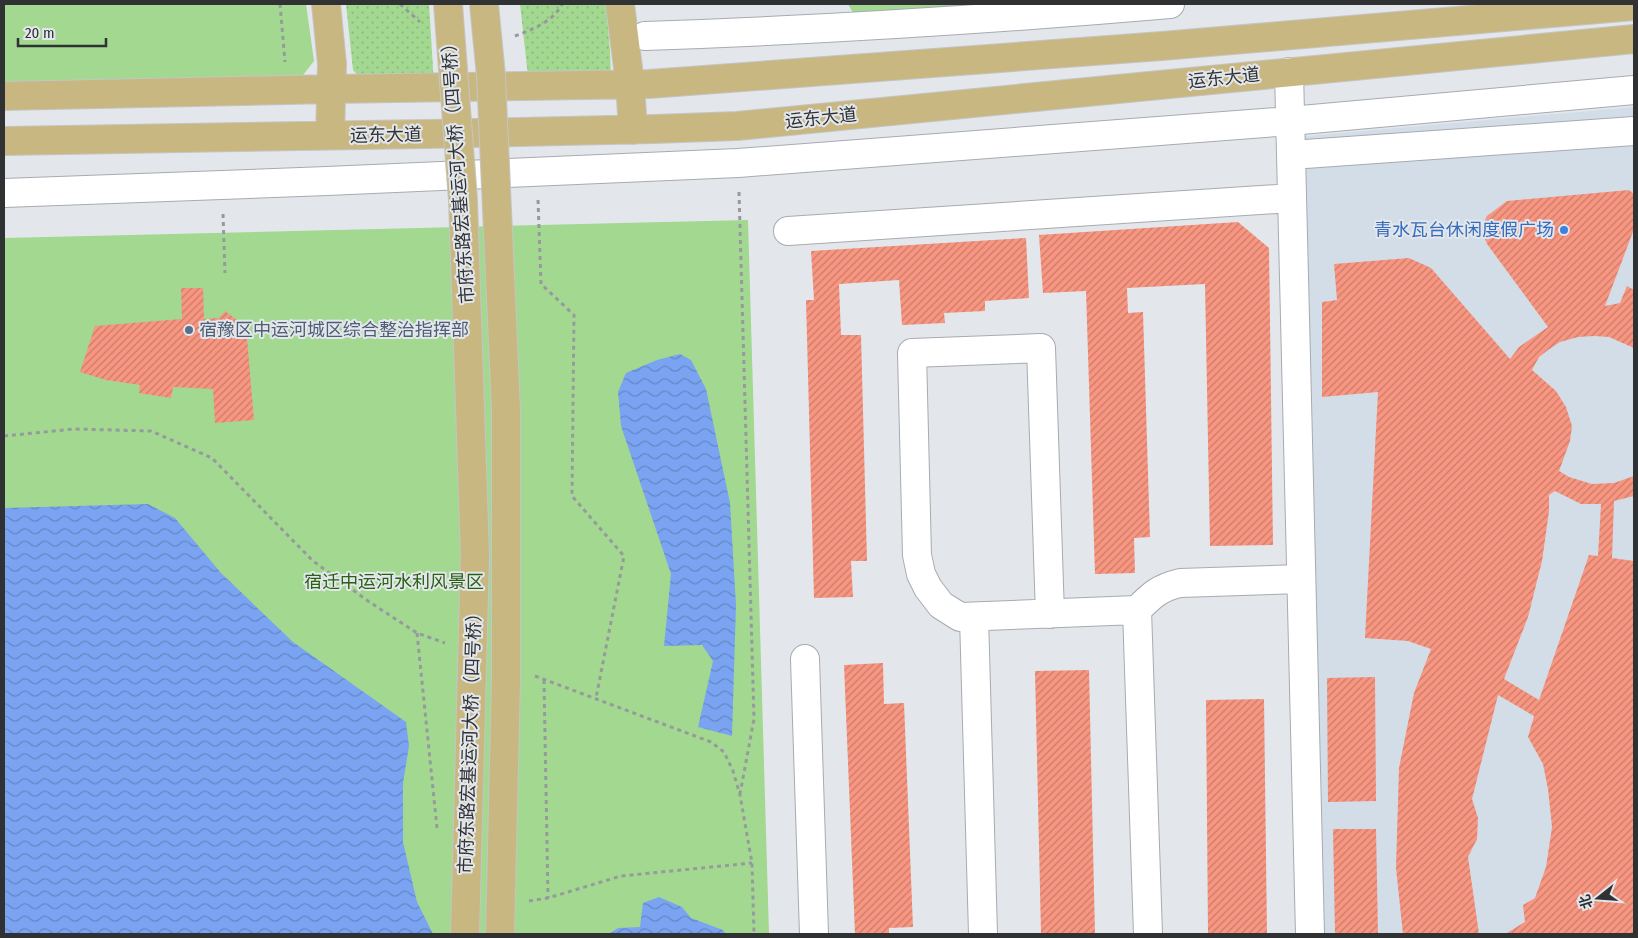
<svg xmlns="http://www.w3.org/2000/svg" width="1638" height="938" font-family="'Fira Sans Condensed','Noto Sans SC',sans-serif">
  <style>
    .built { fill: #d3dde7 }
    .grass { fill: url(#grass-dots) }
    .green { fill: #a2d890 }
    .water { fill: url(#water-waves) }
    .building { fill: url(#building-hatch); fill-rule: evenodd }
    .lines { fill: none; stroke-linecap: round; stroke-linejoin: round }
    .minor-casing { stroke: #a7abb0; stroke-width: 30 }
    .major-casing { stroke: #c5c5c6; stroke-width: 30 }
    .path { stroke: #979a9d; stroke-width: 3; stroke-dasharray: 4 4; stroke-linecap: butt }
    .minor { stroke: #fff; stroke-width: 28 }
    .major { stroke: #c9b781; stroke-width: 28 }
    .major-bridge-casing { stroke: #c5c5c6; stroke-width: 30; stroke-linecap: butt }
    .major-bridge { stroke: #c9b781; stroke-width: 28 }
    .shop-dot { fill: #3f7fe0; stroke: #e3e7ec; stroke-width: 2 }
    .service-dot { fill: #5c6f8a; stroke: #e3e7ec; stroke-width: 2 }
    .labels { text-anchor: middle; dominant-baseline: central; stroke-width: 4; stroke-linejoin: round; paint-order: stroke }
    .street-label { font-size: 18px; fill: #2f3133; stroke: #e3e7ec }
    .shop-label { font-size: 18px; fill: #366cbe; stroke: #e3e7ec; text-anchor: end }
    .service-label { font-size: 18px; fill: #4e5e75; stroke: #e3e7ec; text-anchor: start }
    .park-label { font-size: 18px; fill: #296012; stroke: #e3e7ec }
  </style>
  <defs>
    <pattern id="grass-dots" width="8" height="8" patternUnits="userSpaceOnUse" patternTransform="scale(1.25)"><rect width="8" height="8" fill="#a2d890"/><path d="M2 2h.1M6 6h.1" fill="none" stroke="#8cba7d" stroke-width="1.8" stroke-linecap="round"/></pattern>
    <pattern id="water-waves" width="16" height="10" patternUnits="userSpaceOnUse" patternTransform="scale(1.25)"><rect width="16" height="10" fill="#7aa4f2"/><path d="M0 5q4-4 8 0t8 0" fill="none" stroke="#6486c5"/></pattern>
    <pattern id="building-hatch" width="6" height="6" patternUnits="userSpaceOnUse" patternTransform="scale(1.25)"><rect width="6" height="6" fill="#f89681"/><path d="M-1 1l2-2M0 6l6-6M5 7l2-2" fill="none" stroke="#c97b6a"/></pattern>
  </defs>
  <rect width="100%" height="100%" fill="#e3e7ec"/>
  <!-- built -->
  <path class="built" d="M 1634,107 L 1634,934 L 1315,934 L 1296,137 Z"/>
  <!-- grass -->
  <path class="grass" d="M 346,4 L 429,4 L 434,85 L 370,89 L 353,70 Z
    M 520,4 L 606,4 L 610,51 L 611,76 L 528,76 Z"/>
  <!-- green -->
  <path class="green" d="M 4,4 L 306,4 L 314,61 L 300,79 L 4,107 Z
    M 848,4 L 1026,4 L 855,16 Z
    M 748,220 L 769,934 L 4,934 L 4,238 Z"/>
  <!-- water -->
  <path class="water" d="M 680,354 L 691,360 L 706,389 L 730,503 L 736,605 L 732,736 L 698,727 L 713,661 L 702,645 L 664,646 L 671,574 L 621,426 L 618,392 L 626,373 L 657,360 Z
    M 148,504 L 175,518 L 221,573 L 293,642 L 406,722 L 409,746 L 403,783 L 403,842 L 417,902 L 433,934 L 4,934 L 4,508 Z
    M 659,897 L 682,907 L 691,918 L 723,930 L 726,934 L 609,934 L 618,928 L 640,927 L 643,903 Z"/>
  <!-- building -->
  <path class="building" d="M 1629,190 L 1634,194 L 1634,229 L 1605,306 L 1620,303 L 1627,286 L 1634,290 L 1634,348 L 1609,337 L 1594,336 L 1578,337 L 1560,342 L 1548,350 L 1539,357 L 1532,370 L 1556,391 L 1566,407 L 1572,426 L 1570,441 L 1559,471 L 1569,477 L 1592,484 L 1614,483 L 1634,476 L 1634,496 L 1614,501 L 1612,558 L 1634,561 L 1634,934 L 1505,934 L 1525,922 L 1523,905 L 1535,898 L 1546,867 L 1552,827 L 1548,789 L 1543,764 L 1528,737 L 1534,716 L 1498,695 L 1472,799 L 1478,818 L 1477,839 L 1468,857 L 1479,934 L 1403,934 L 1396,868 L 1399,768 L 1414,693 L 1431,649 L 1408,641 L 1365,638 L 1378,392 L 1322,397 L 1322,302 L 1337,300 L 1334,264 L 1409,258 L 1431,268 L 1510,359 L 1519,347 L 1548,327 L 1487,244 L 1481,229 L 1487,216 L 1507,201 ZM 1555,491 L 1581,504 L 1601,504 L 1598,556 L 1589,555 L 1539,700 L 1504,679 L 1528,617 L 1542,561 L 1549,511 L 1549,495 Z
    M 1238,222 L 1269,248 L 1273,545 L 1210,546 L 1205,284 L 1127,288 L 1128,313 L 1143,312 L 1150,537 L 1134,538 L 1135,573 L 1095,574 L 1086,291 L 1043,293 L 1039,235 Z
    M 1026,238 L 1029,298 L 985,301 L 985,311 L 944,313 L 945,323 L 902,325 L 899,280 L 839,284 L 841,335 L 861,335 L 867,561 L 851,561 L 853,597 L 814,598 L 806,300 L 814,300 L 811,251 Z
    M 181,288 L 203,288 L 204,319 L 219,318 L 225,311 L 246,327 L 254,420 L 215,423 L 213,389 L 173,387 L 171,398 L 139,393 L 140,385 L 106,380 L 80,372 L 95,326 L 182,319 Z
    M 883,663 L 884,704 L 904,703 L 913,927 L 889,928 L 889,934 L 855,934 L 844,665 Z
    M 1089,670 L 1095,934 L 1041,934 L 1035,671 Z
    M 1375,677 L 1376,801 L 1328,802 L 1327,678 Z
    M 1264,699 L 1267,934 L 1208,934 L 1206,700 Z
    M 1333,829 L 1376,829 L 1378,934 L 1335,934 Z"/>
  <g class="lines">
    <!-- minor casing -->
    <g class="minor-casing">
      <path id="minor" d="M 645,36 C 820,30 995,19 1170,4
        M 1289,72 L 1310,934
        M 1291,155 L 1634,131
        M 4,193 L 327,181 L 738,163 L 1290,121 L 1634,90
        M 788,231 L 1292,198
        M 1137,610 C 1152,595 1159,588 1180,583 L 1301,579
        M 1050,614 L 1041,348 L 912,353 L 917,555 L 921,574 L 928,588 L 941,605 L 960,617 L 1137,610 L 1148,934
        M 974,617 L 983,934
        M 805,659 L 814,934"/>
    </g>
    <!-- major casing -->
    <g class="major-casing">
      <path id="major" d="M 326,4 L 332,64 L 330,135
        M 620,4 L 630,84 L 633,130
        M 4,96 L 332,89 L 649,84 L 1162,46 L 1634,6
        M 4,141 L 427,134 L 654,129 L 737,126 L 1634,39"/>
    </g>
    <!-- path -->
    <path class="path" d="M 280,4 L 285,62
      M 400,4 L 420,22
      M 515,36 C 533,29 553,22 562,4
      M 739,192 L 754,719 L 740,794
      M 538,200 L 541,284 L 574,315 L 572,496 L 624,556 L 596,698
      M 223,214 L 225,273
      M 4,436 L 74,429 L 151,431 L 212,458 L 313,561 L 368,601 L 417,633 L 445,643
      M 417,633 L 437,828
      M 535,676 L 711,742 L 724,752 L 733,771 L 740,795 L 752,863 L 754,934
      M 544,680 L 548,898
      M 529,901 L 548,898 L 621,876 L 752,863"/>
    <!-- minor -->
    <use href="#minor" class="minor"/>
    <!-- major -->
    <use href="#major" class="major"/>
    <!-- major-bridge casing -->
    <g class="major-bridge-casing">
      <path id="major-bridge" d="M 448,4 L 463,200 L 475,556 L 465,934
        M 484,4 L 491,76 L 506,410 L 506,680 L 500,934"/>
    </g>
    <!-- major-bridge -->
    <use href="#major-bridge" class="major-bridge"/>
  </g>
  <!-- markers -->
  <circle class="shop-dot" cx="1564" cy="230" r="5"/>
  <circle class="service-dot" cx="189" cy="330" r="5"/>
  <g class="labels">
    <!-- street labels -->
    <g class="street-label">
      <text transform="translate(1224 78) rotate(-6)">运东大道</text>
      <text transform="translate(821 118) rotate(-6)">运东大道</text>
      <text transform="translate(386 135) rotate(-1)">运东大道</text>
      <text transform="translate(458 169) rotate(-94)">市府东路宏基运河大桥（四号桥）</text>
      <text transform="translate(470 739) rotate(-88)">市府东路宏基运河大桥（四号桥）</text>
    </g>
    <!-- shop labels -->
    <g class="shop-label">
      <text x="1554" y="230">青水瓦台休闲度假广场</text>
    </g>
    <!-- service labels -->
    <g class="service-label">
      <text x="199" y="330">宿豫区中运河城区综合整治指挥部</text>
    </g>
    <!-- park labels -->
    <g class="park-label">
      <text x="394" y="582">宿迁中运河水利风景区</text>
    </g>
  </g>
  <!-- border -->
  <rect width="1638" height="938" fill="none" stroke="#2f3133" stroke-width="10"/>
  <!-- north arrow -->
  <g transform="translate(1598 898) rotate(253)" stroke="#e3e7ec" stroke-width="4" paint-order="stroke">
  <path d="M0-4L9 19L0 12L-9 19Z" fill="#2f3133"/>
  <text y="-8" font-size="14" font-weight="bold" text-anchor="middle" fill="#2f3133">北</text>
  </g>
  <!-- scale -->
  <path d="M18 38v8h88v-8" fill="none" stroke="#2f3133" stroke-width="2.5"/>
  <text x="25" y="38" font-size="15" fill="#2f3133" stroke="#e3e7ec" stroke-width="4" paint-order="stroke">20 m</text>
</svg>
